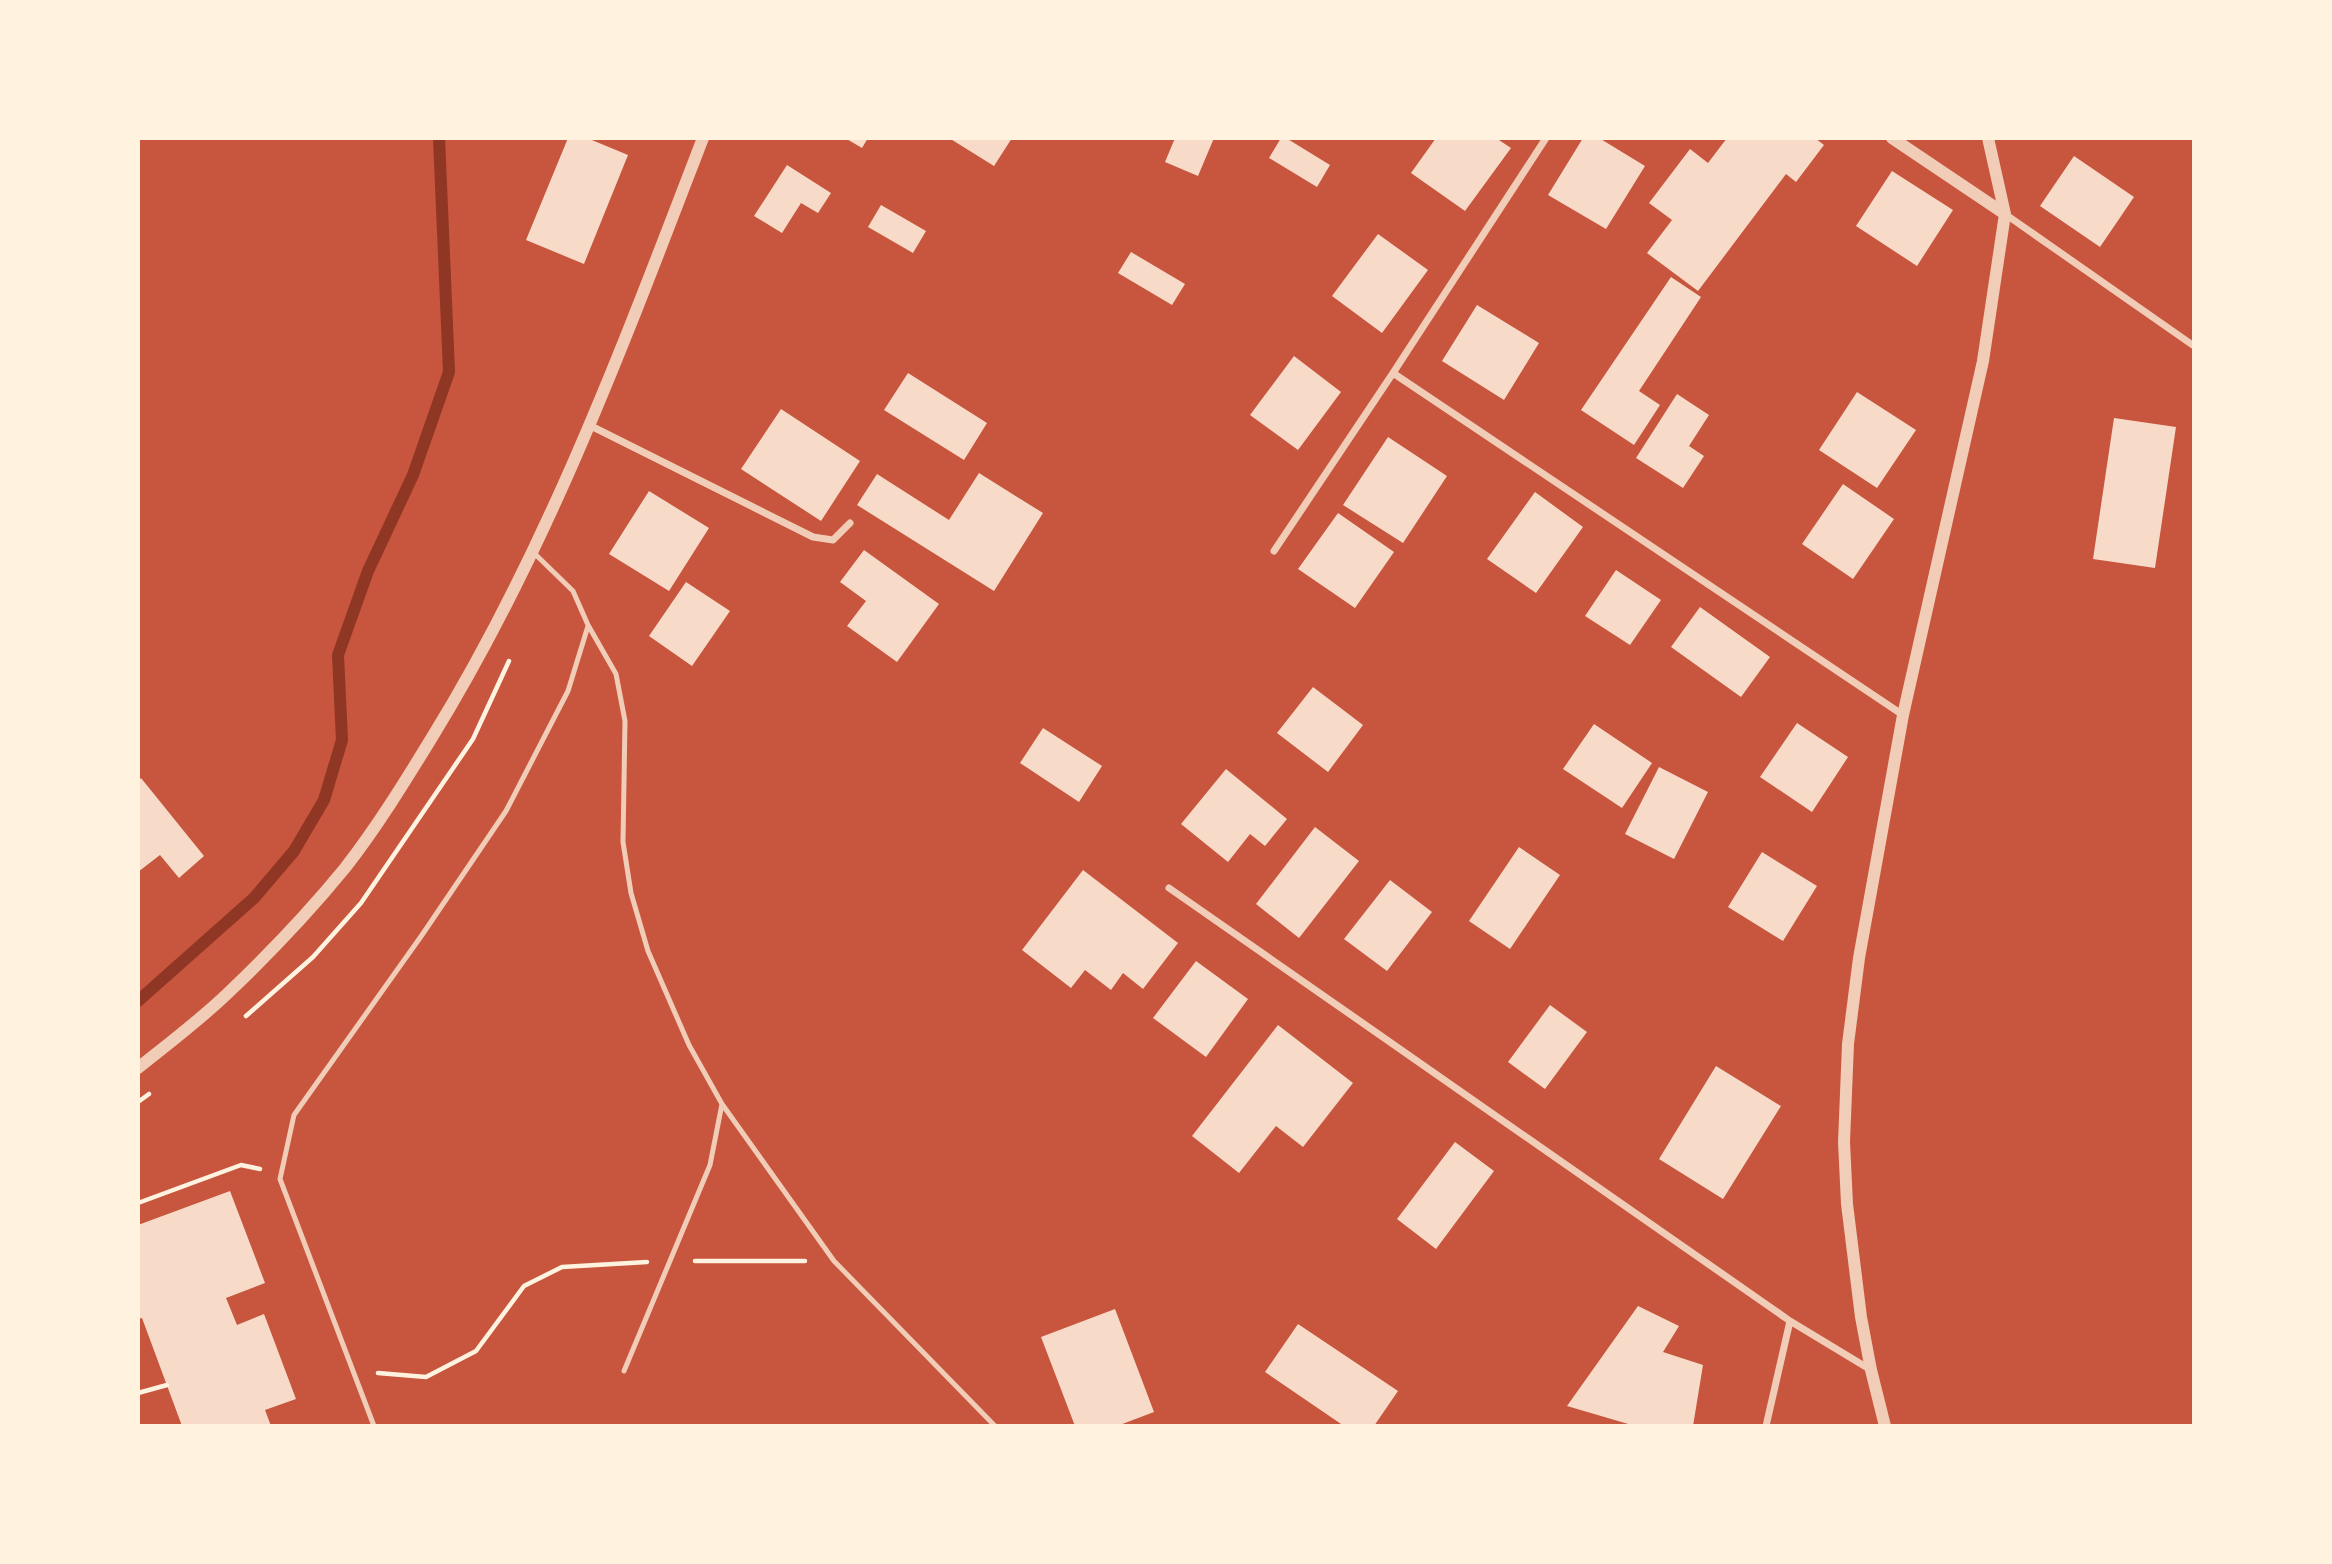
<svg xmlns="http://www.w3.org/2000/svg" width="2332" height="1564" font-family="'Fira Sans Condensed',sans-serif">
  <style>
    .lines { fill: none; stroke-linecap: round; stroke-linejoin: round }
    .stream { stroke: #8f3625; stroke-width: 12 }
    .building { fill: #f7dbc8 }
    .path { stroke: #fff3e0; stroke-width: 4.5 }
    .service { stroke: #f1ccb7; stroke-width: 5 }
    .minor { stroke: #f1ccb7; stroke-width: 7 }
    .tertiary { stroke: #f1ccb7; stroke-width: 12 }
  </style>
  <rect width="100%" height="100%" fill="#c8553d"/>
  <g class="lines">
    <!-- stream -->
    <path class="stream" d="M 138,1001 L 254,898 L 294,851 L 324,800 L 342,740 L 338,655 L 368,571 L 413,475 L 449,372 L 439,138"/>
  </g>
  <!-- building -->
  <path class="building" d="M 568,138 L 587,138 L 628,155 L 584,264 L 526,240 Z
    M 845,138 L 868,138 L 862,148 Z
    M 949,138 L 1012,138 L 994,166 Z
    M 1175,138 L 1214,138 L 1198,176 L 1165,162 Z
    M 1281,138 L 1286,138 L 1330,165 L 1317,187 L 1269,158 Z
    M 1436,138 L 1496,138 L 1511,148 L 1465,211 L 1411,173 Z
    M 1583,138 L 1599,138 L 1645,166 L 1606,229 L 1548,195 Z
    M 1727,138 L 1815,138 L 1824,145 L 1796,182 L 1786,174 L 1698,291 L 1647,253 L 1672,220 L 1649,203 L 1690,149 L 1708,163 Z
    M 2074,156 L 2134,197 L 2100,247 L 2040,206 Z
    M 787,165 L 831,193 L 818,213 L 801,203 L 782,233 L 754,216 Z
    M 1892,171 L 1953,210 L 1917,266 L 1856,226 Z
    M 881,205 L 926,231 L 913,253 L 868,227 Z
    M 1378,234 L 1428,270 L 1382,333 L 1332,296 Z
    M 1131,252 L 1185,284 L 1172,305 L 1118,273 Z
    M 1671,277 L 1701,297 L 1639,391 L 1660,405 L 1634,445 L 1581,410 Z
    M 1477,305 L 1539,343 L 1504,400 L 1442,361 Z
    M 1294,356 L 1341,392 L 1298,450 L 1250,415 Z
    M 908,373 L 987,423 L 964,460 L 884,410 Z
    M 1857,392 L 1916,430 L 1877,488 L 1819,450 Z
    M 1677,394 L 1709,415 L 1689,446 L 1704,456 L 1683,488 L 1636,458 Z
    M 781,409 L 860,461 L 821,521 L 741,469 Z
    M 2114,418 L 2176,427 L 2155,568 L 2093,559 Z
    M 1388,437 L 1447,476 L 1403,543 L 1343,505 Z
    M 979,473 L 1043,513 L 994,591 L 857,505 L 877,474 L 949,520 Z
    M 1843,484 L 1894,519 L 1853,579 L 1802,544 Z
    M 649,491 L 709,528 L 669,591 L 609,554 Z
    M 1535,492 L 1583,527 L 1536,593 L 1487,559 Z
    M 1338,513 L 1394,552 L 1355,608 L 1298,569 Z
    M 864,550 L 939,604 L 897,662 L 847,626 L 866,601 L 840,582 Z
    M 1616,570 L 1661,600 L 1630,645 L 1585,616 Z
    M 686,582 L 730,611 L 692,666 L 649,636 Z
    M 1700,607 L 1770,657 L 1741,697 L 1671,647 Z
    M 1313,687 L 1363,725 L 1328,772 L 1277,733 Z
    M 1797,723 L 1848,757 L 1812,812 L 1760,777 Z
    M 1594,724 L 1652,763 L 1622,808 L 1563,769 Z
    M 1043,728 L 1102,766 L 1079,802 L 1020,763 Z
    M 1659,767 L 1708,792 L 1674,859 L 1625,834 Z
    M 1226,769 L 1287,819 L 1265,846 L 1250,834 L 1228,862 L 1181,824 Z
    M 141,778 L 204,856 L 179,878 L 160,855 L 138,872 L 138,781 Z
    M 1315,827 L 1359,861 L 1299,938 L 1256,904 Z
    M 1519,847 L 1560,875 L 1510,949 L 1469,921 Z
    M 1762,852 L 1817,886 L 1783,941 L 1728,907 Z
    M 1083,870 L 1178,943 L 1143,989 L 1123,973 L 1111,990 L 1085,970 L 1071,988 L 1022,950 Z
    M 1390,880 L 1432,912 L 1387,971 L 1344,939 Z
    M 1196,961 L 1248,999 L 1206,1057 L 1153,1018 Z
    M 1550,1005 L 1587,1032 L 1545,1089 L 1508,1062 Z
    M 1278,1025 L 1353,1083 L 1303,1147 L 1276,1126 L 1239,1173 L 1192,1136 Z
    M 1716,1066 L 1781,1106 L 1723,1199 L 1659,1159 Z
    M 1455,1142 L 1494,1171 L 1436,1249 L 1397,1219 Z
    M 230,1191 L 265,1283 L 226,1298 L 237,1325 L 264,1314 L 296,1399 L 265,1410 L 271,1426 L 182,1426 L 142,1318 L 138,1319 L 138,1225 Z
    M 1638,1306 L 1679,1326 L 1663,1352 L 1703,1365 L 1693,1426 L 1635,1426 L 1567,1406 Z
    M 1115,1309 L 1154,1412 L 1117,1426 L 1075,1426 L 1041,1337 Z
    M 1298,1324 L 1398,1391 L 1374,1426 L 1344,1426 L 1265,1372 Z"/>
  <g class="lines">
    <!-- path -->
    <path class="path" d="M 246,1016 L 313,957 L 361,903 L 473,739 L 509,661
      M 138,1102 L 149,1094
      M 138,1203 L 241,1165 L 260,1169
      M 695,1261 L 805,1261
      M 378,1373 L 426,1377 L 476,1351 L 524,1286 L 562,1267 L 647,1262
      M 138,1393 L 167,1385"/>
    <!-- service -->
    <path class="service" d="M 534,553 L 573,591 L 588,625 L 616,674 L 625,721 L 623,842 L 631,893 L 648,951 L 689,1045 L 722,1104 L 834,1261 L 995,1426
      M 624,1371 L 710,1165 L 722,1104
      M 374,1426 L 280,1179 L 294,1115 L 422,935 L 506,811 L 568,691 L 588,626"/>
    <!-- minor -->
    <path class="minor" d="M 2005,214 L 2194,346
      M 1393,373 L 1903,715
      M 589,425 L 813,537 L 833,540 L 850,523
      M 1274,551 L 1393,373 L 1546,138
      M 1169,888 L 1790,1321 L 1871,1370
      M 1766,1426 L 1790,1321"/>
    <!-- tertiary -->
    <path class="tertiary" d="M 1892,138 L 2005,214
      M 138,1068 C 168,1044 200,1020 228,993 C 269,954 309,912 345,868 C 377,827 404,783 431,739 C 547,551 624,343 703,138
      M 1885,1426 L 1871,1370 L 1861,1317 L 1847,1204 L 1844,1142 L 1848,1044 L 1859,958 L 1903,715 L 1983,361 L 2005,214 L 1988,138"/>
  </g>
  <!-- border -->
  <rect width="2332" height="1564" fill="none" stroke="#fff3e0" stroke-width="280"/>
</svg>
